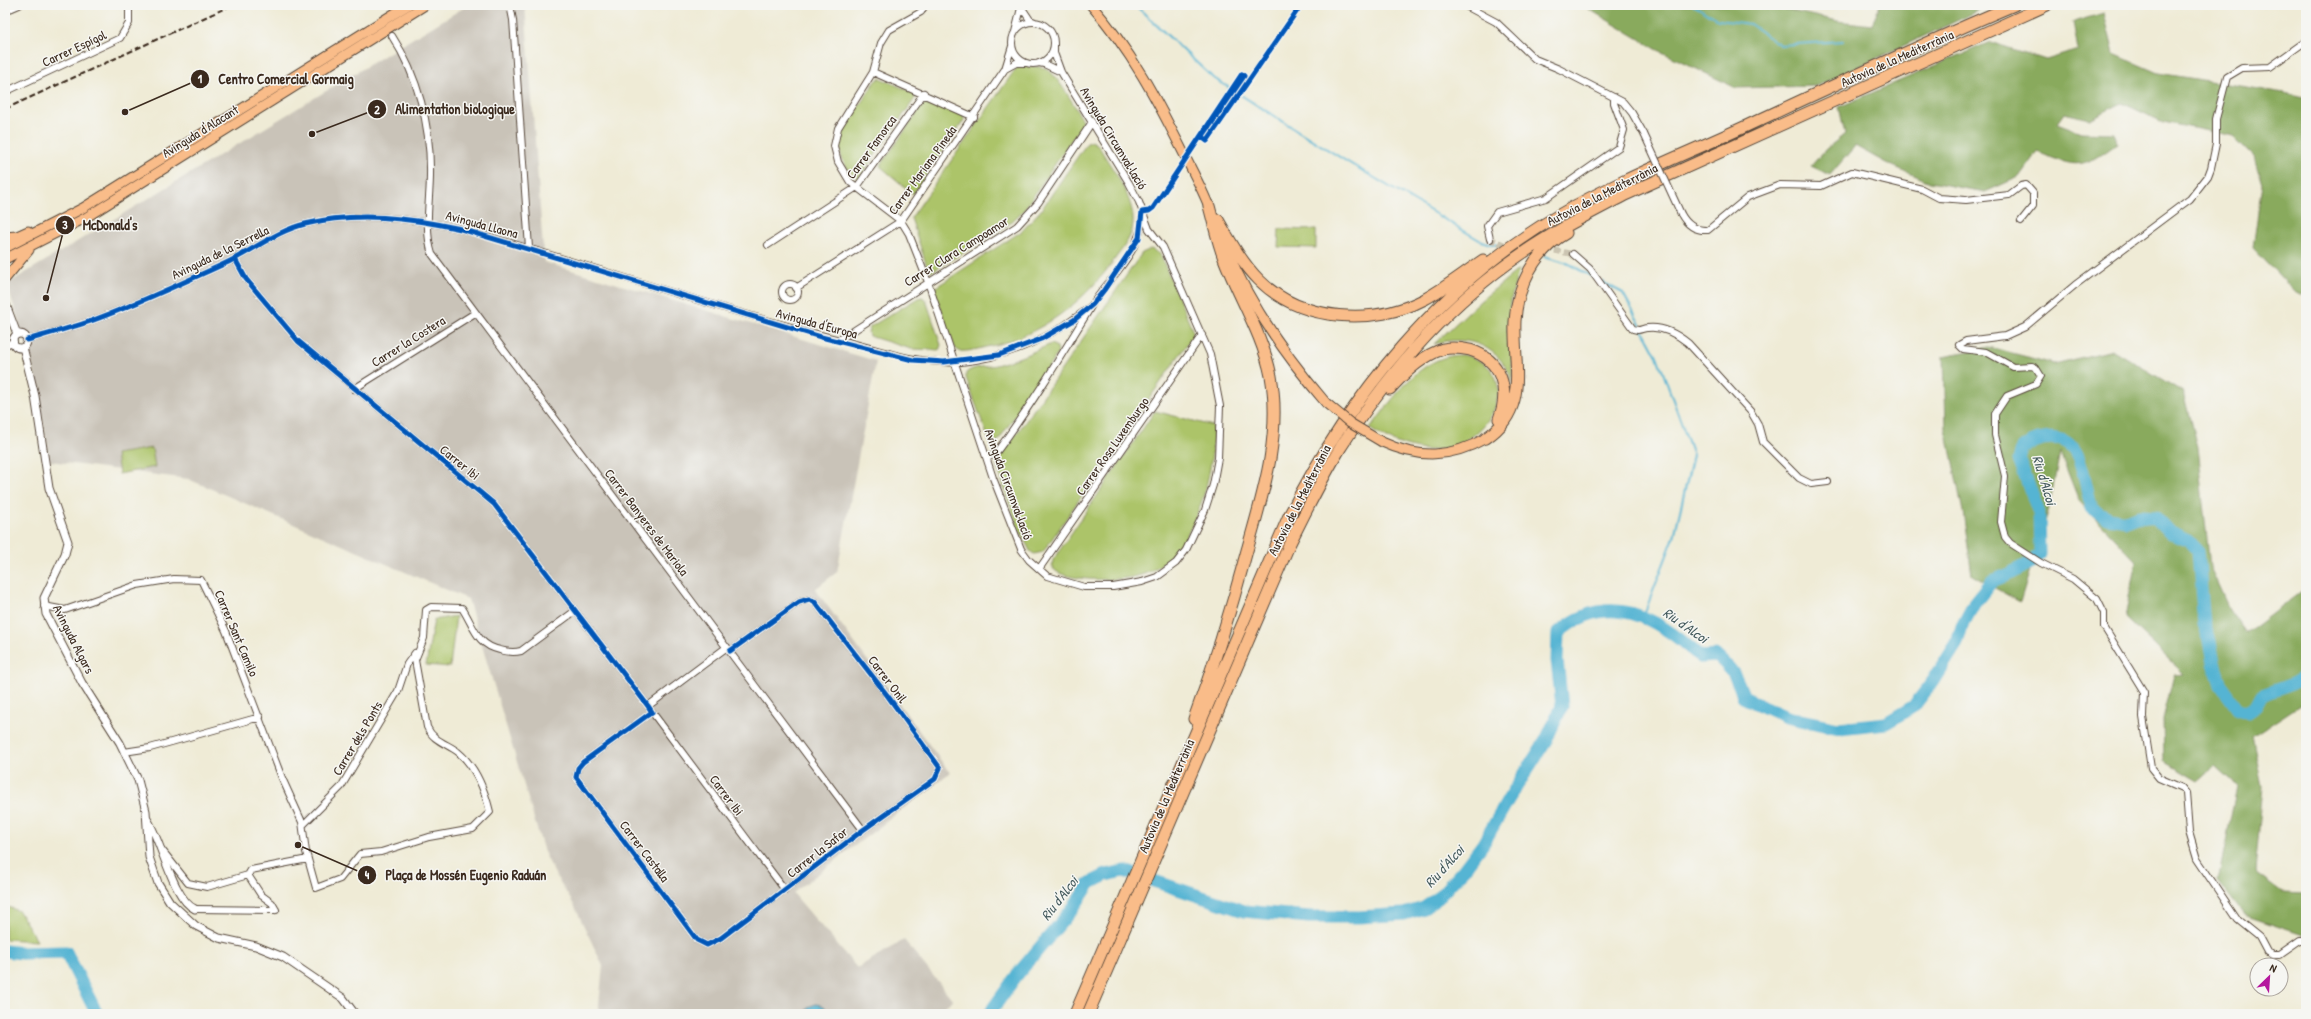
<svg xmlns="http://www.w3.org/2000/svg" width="2311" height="1019" font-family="'Patrick Hand',sans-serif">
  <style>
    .industrial { fill: #c9c3b8 }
    .green { fill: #acc469; stroke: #747744 }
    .forest { fill: #89aa5d; stroke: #626a3e }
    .water { fill: #54b4d3; stroke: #486f78 }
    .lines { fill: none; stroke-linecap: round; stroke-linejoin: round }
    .stream { stroke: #54b4d3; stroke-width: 2 }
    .river { stroke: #54b4d3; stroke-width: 13 }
    .minor-tunnel { stroke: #cbc4b1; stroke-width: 6; stroke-dasharray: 6 3; stroke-linecap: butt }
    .minor-casing { stroke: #56473a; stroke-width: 8 }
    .tertiary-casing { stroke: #56473a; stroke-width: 9 }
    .primary-casing { stroke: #56473a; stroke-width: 11 }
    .motorway-casing { stroke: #56473a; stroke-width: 13 }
    .minor { stroke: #fff; stroke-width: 6 }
    .tertiary { stroke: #fff; stroke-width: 7 }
    .primary { stroke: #f9bc89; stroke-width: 9 }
    .motorway { stroke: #f9bc89; stroke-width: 11 }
    .rail { stroke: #3b2a1e; stroke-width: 2; stroke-dasharray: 6 3; stroke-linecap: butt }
    .minor-bridge-casing { stroke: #56473a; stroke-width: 8; stroke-linecap: butt }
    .primary-bridge-casing { stroke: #56473a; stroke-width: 11; stroke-linecap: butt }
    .minor-bridge { stroke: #fff; stroke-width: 6 }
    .primary-bridge { stroke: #f9bc89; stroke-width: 9 }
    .cycleway-casing { stroke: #f6f6f2; stroke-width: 8 }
    .cycleway { stroke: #0057b8; stroke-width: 5 }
    .labels { text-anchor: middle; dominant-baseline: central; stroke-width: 3; stroke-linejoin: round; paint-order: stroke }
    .street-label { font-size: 13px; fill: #3b2a1e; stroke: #f6f6f2 }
    .water-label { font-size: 14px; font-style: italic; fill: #445a5d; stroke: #f6f6f2 }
    .leader { fill: none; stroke: #3b2a1e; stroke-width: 1.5 }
    .callout-dot { fill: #3b2a1e; stroke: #f6f6f2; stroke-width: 1.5 }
    .mark-label { font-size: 12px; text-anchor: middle; font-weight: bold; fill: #fff }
    .callout-label { font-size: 14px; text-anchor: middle; font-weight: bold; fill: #3b2a1e; stroke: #f6f6f2; stroke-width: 3; stroke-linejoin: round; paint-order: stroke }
  </style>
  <rect width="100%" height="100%" fill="#f6f6f2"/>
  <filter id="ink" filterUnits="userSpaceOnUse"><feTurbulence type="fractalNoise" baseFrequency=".025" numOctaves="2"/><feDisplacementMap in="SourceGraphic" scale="8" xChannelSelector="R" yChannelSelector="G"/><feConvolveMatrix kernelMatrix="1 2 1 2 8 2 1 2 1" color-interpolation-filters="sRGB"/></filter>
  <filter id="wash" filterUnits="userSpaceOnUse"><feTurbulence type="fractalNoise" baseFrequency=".012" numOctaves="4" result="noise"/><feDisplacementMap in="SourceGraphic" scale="16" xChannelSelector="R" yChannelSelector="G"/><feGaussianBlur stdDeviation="0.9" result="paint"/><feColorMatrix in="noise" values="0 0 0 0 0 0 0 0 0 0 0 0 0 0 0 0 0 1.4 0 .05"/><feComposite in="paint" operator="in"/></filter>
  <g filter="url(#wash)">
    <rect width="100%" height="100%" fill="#efebd6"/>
    <!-- industrial -->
    <path class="industrial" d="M 468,5 L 525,5 L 544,262 L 876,361 L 837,572 L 815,589 L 950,773 L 793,893 L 857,968 L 904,940 L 953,1000 L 935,1014 L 598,1014 L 603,966 L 574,905 L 556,876 L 544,852 L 468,599 L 188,479 L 50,461 L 34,370 L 7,284 Z"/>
    <!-- green -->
    <path class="green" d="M 1017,67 C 1022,66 1040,66 1045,68 C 1054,70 1080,113 1083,123 L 1024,210 L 1008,225 L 931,272 L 927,267 L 911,218 Z
      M 880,78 L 916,94 L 916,97 L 858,179 C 825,152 844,126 863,100 C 868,93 873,82 880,78 Z
      M 927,99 L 963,114 L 964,120 L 935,162 L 932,161 L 927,168 L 930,170 L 913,194 L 880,166 Z
      M 1092,141 L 1098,145 C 1111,168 1135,197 1133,224 C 1132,236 1124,247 1117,256 C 1086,301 1040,337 986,347 C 978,349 967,352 959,351 L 955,348 L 935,292 L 936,287 L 1022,231 L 1041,210 L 1087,143 Z
      M 1279,229 L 1316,230 L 1316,248 L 1278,247 Z
      M 1151,249 L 1160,254 L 1194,334 L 1043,552 L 1034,554 L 1030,551 L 1017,525 L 997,466 L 997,460 L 1028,418 L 1133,266 L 1142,253 Z
      M 1519,269 L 1510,303 L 1507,333 L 1512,335 L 1512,382 C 1502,347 1468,333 1434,344 L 1479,302 Z
      M 922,297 L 926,300 L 941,345 L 939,350 L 911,349 L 869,336 L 868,332 L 870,327 L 918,298 Z
      M 1051,344 L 1057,347 L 1058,353 L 998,441 L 994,443 L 990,443 L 966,378 L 966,373 C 973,366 987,367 996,365 C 1015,360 1033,352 1051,344 Z
      M 1463,355 C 1530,369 1491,449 1433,450 C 1411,451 1388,440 1370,429 C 1393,399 1420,354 1463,355 Z
      M 1155,411 L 1213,426 C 1215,473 1196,548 1151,571 C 1133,580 1107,580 1088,579 C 1078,578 1057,576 1052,567 L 1053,560 Z
      M 152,448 L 155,467 L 119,474 L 116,454 Z
      M 456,616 L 450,667 L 426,665 L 434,620 Z
      M 5,906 L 19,911 L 37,941 L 5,939 Z"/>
    <!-- forest -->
    <path class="forest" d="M 1582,5 L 1766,5 L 1837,21 L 1872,25 L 1880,5 L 1977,5 L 1978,11 L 1817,86 L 1736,88 L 1656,49 Z
      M 2104,13 L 2114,54 L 2158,73 L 2284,93 L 2304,98 L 2306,101 L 2306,297 L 2296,293 L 2253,248 L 2262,184 L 2254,157 L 2233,136 L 2163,122 L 2122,103 L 2090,119 L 2064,113 L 2057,123 L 2081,132 L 2115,133 L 2117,143 C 2081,170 2078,168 2037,152 L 2019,177 L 1985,192 L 1930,182 L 1886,163 L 1855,146 L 1830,175 L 1811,166 L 1826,149 L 1845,134 L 1839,107 L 1990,42 L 2046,60 L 2078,50 L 2073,22 Z
      M 1989,347 L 2054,364 L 2113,350 L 2183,392 L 2197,447 L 2210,567 L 2229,609 L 2246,633 L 2303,590 L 2306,581 L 2306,703 L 2300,705 L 2253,736 L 2263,786 L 2255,872 L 2282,892 L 2306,893 L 2306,936 L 2244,915 L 2218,881 L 2237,786 L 2215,766 L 2198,781 L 2164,761 L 2163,719 L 2174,675 L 2184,674 L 2125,617 L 2136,561 L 2079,501 L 2060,452 L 2048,512 L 2020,602 L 1972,575 L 1963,512 L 1946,429 L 1944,356 Z"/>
    <!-- water -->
    <path class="water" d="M 816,1004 L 824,1006 L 829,1014 L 805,1014 L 808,1007 Z"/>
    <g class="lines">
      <!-- stream -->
      <path class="stream" d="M 1135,5 L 1212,77 L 1346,161 L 1481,241 L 1505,247
        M 1693,5 L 1719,20 L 1750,24 L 1780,45 L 1843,41
        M 1544,256 L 1565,262 L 1593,277
        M 1602,282 L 1623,293 L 1657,356 L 1693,455 L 1674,537 L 1643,617"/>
      <!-- river -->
      <path class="river" d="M 5,951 L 22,953 L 66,952 L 97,1014
        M 989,1014 L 1017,975 L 1073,908 L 1090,883 L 1106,875 L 1124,871 L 1244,911 L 1309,917 L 1360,917 L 1404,914 L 1424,908 L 1438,898 L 1464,869 L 1483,844 L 1508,800 L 1546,740 L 1562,706 L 1557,660 L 1558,633 C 1608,589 1658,617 1700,657 L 1717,656 C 1731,668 1738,678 1743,697 L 1786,717 L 1839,728 L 1886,723 L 1914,706 L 1933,681 L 1957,643 L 1962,626 L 1974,604 L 1992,581 L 2012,573 L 2030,563 L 2040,554 L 2039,513 L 2019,460 L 2022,448 C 2042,435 2069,432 2079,459 C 2085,475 2087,492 2092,508 L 2108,518 L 2127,521 L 2139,516 L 2155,517 L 2169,532 L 2189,541 L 2198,551 L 2204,624 L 2210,641 L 2214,663 L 2221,685 L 2238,709 L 2247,712 L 2256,706 L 2262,695 L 2298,682 L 2306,674"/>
    </g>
  </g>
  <g filter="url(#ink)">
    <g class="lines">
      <!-- minor-tunnel -->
      <path class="minor-tunnel" d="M 1490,239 L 1508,246 L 1529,249
        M 1546,249 L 1573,254"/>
      <!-- minor casing -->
      <g class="minor-casing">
        <path id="minor" d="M 510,5 L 513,20 L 529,248
          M 925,5 L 921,12 L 889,30 L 881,43 L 873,72 L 838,128 L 834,146 L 838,162 L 850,182 L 901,221 L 909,234 L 928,282 L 993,478 L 1021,549 L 1029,560 L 1047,576 L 1084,587 L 1113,587 L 1142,582 L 1157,577 L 1176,563 L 1186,550 L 1205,510 L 1213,485 L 1218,458 L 1220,406 L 1210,354 L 1163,247 L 1149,229 L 1139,202 L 1129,183 L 1061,72 L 1054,53 L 1054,44
          M 1020,5 L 1030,20 L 1035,22
          M 1464,5 L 1496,22 L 1535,59 L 1559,69 L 1623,102 L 1632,113 L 1644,134
          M 5,11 L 19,5
          M1012 43a21 21 0 1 1 42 0a21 21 0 1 1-42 0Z
          M 1015,32 L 1021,8
          M 392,36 C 418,76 431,126 430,175 C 430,199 424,230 432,254 L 863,830
          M 2306,41 L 2270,67 L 2242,68 L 2227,77 L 2216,119 L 2216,144 L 2211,168 L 2208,176 L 2190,199 L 2179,207 L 2075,285 L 2025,327 L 2005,336 L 1966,341 L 1959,345 L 1963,349 L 1986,352 L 2013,367 L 2032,366 L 2036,368 L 2041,376 L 2036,384 L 2007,396 L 1995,414 L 1995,435 L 2005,476 L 2001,522 L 2005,537 L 2010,543 L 2041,563 L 2073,579 L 2097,599 L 2104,613 L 2104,627 L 2144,692 L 2143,717 L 2151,768 L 2159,778 L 2182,788 L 2186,793 L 2189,832 L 2197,859 L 2238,920 L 2259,937 L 2267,952 L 2272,955 L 2279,955 L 2299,941 L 2306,941
          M 1012,46 L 1005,69 L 1016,63 L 1025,63
          M 1039,63 L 1044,64 L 1061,72
          M 873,72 L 974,117
          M 5,92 L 120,38 L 129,23 L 129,5
          M 1681,214 C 1687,225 1695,231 1708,230 L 1748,197 L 1780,185 L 1821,186 L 1852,172 L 1922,189 L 1939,198 L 1966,200 L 2009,195 L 2021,186 L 2026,185 L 2033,193 L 2033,206 L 2021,221
          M 1490,239 L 1487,226 L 1497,212 L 1546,198 L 1619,147 L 1624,130 L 1614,103 L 1614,97
          M 768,245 L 857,187 L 924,93
          M 1573,254 L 1590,269 L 1633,329 L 1638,330 C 1641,330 1644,328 1647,328 C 1662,326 1677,334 1688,343 L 1751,412 L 1758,424 L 1763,442 L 1799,478 L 1811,484 L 1828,482
          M 235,259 L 246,279 L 298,341 L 494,504 L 648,706 L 652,712 L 583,762 L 578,768 L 576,777 L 697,940 L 707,945 L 721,938 L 863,830 L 935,779 L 940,768 L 887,695 L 814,601 L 809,599 L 799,602 L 730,651
          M782 292a8 8 0 1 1 16 0a8 8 0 1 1-16 0Z
          M 796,288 L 901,221 L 1005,69
          M 27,340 C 48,334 70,328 91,321 C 136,305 180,284 224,264 C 251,252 276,231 305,224 C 357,211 410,218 461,229 C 588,264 712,308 840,340 C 880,350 918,365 961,362 C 1011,357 1055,336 1093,304
          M 839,340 L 1017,226 L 1038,203 L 1092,122
          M 5,345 L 14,342
          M 354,389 L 475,313
          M 987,458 L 995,454 C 1031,406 1061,356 1092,305 C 1110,277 1142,251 1142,216
          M 1039,569 L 1202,335
          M 44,606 L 65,610 L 137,585 L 174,579 L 201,580 L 226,631 L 282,778 L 302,822 L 306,852 L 316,888 L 340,879 L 360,854 L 381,852 L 429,837 L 473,829 L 490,812 C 485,791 475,766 458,752 C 448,744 433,741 427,727 L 415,660 L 424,638 L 426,610 L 431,607 L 462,608 C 474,626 476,645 500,650 C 507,652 513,653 521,651 L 575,611
          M 648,706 L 727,647
          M 652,712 L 785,890
          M 124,752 L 150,748 L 260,717
          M 303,825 L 341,787 L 398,691 L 407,664 L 415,653
          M 162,850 L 188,883 L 207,887 L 248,875
          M 248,875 L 251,870 L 308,859
          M 248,875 L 261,895 L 272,903 L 276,910
          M 195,909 L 276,910"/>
      </g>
      <!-- tertiary casing -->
      <g class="tertiary-casing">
        <path id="tertiary" d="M 5,302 L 17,334
          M13 341a7 7 0 1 1 14 0a7 7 0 1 1-14 0Z
          M 23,347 L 35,396 L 49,488 L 68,542 L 65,554 L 44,598 L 46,614 L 82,683 L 120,743 L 138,780 L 146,811 L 149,857 L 158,883 L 170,902 L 196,926 L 219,938 L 256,946 L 283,957 L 343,998 L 355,1014
          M 147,819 C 161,839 173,900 195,909"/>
      </g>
      <!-- primary casing -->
      <g class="primary-casing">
        <path id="primary" d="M 1091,5 C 1131,50 1157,100 1184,154 C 1193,173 1204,192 1211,212
          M 5,237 L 17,236 L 28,231
          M 1223,240 C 1247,301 1283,353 1326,403
          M 5,248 L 83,208 L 408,5
          M 5,259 L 85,218 L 425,5
          M 5,279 L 29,250
          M 1382,442 C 1419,459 1451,458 1486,438"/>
      </g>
      <!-- motorway casing -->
      <g class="motorway-casing">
        <path id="motorway" d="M 1218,220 C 1230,241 1242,263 1259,280 C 1301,322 1374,326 1425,299 C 1445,288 1464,273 1483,260
          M 1390,389 C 1404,373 1422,356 1443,349 C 1452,347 1461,348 1470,350 C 1502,360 1510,390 1499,419
          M 1486,438 C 1530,409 1513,365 1515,321 C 1517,286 1535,250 1566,233
          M 1194,719 C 1214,665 1231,610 1246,554 C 1262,497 1282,437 1271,376 C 1263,336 1240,299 1225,261 C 1218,244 1214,224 1209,206
          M 1075,1014 L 1288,518 C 1350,395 1439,285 1559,215 C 1617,181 1681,156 1742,128 C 1832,86 1922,44 2014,5
          M 1088,1014 L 1290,543 C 1306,511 1322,478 1341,447 C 1388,374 1448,304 1520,255 C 1553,232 1589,214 1625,195 L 2047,5"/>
      </g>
      <!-- minor -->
      <use href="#minor" class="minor"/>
      <!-- tertiary -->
      <use href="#tertiary" class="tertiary"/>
      <!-- primary -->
      <use href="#primary" class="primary"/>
      <!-- motorway -->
      <use href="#motorway" class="motorway"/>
      <!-- rail -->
      <path class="rail" d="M 5,109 L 232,5"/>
      <!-- minor-bridge casing -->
      <g class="minor-bridge-casing">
        <path id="minor-bridge" d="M 1644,134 L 1681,214"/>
      </g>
      <!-- primary-bridge casing -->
      <g class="primary-bridge-casing">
        <path id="primary-bridge" d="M 1326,403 L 1350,423 L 1382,442"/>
      </g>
      <!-- minor-bridge -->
      <use href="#minor-bridge" class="minor-bridge"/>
      <!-- primary-bridge -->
      <use href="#primary-bridge" class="primary-bridge"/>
      <!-- cycleway casing -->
      <g class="cycleway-casing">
        <path id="cycleway" d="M 235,259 L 246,279 L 298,341 L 494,504 L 648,706 L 652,712 L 583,762 L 578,768 L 576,777 L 697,940 L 707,945 L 721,938 L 863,830 L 935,779 L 940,768 L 887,695 L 814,601 L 809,599 L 799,602 L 730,651
          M 27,340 C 48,334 70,328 91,321 C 136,305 180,284 224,264 C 251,252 276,231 305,224 C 357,211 410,218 461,229 L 821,337 L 913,360 L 944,362 L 999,355 L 1041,339 L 1074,320 L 1093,304 L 1104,290 L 1139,238 L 1142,212 L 1149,211 L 1153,208 L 1242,74 L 1244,76 L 1202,137 L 1207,141 L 1301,5"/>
      </g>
      <!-- cycleway -->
      <use href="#cycleway" class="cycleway"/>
    </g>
  </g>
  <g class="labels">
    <!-- street labels -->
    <g class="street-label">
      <text transform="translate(74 48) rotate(-25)">Carrer Espígol</text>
      <text transform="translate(1897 58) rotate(-24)">Autovia de la Mediterrània</text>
      <text transform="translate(200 131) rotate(-32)">Avinguda d'Alacant</text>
      <text transform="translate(1114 138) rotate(59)">Avinguda Circumval·lació</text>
      <text transform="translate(871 147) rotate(-54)">Carrer Famorca</text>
      <text transform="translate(922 170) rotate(-54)">Carrer Mariana Pineda</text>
      <text transform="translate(1602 194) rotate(-27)">Autovia de la Mediterrània</text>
      <text transform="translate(482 224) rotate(15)">Avinguda Llaona</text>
      <text transform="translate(956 251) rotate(-32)">Carrer Clara Campoamor</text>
      <text transform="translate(220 252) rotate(-26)">Avinguda de la Serrella</text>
      <text transform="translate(817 323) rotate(15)">Avinguda d'Europa</text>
      <text transform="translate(408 341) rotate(-32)">Carrer la Costera</text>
      <text transform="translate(1112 446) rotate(-55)">Carrer Rosa Luxemburgo</text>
      <text transform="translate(460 462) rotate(39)">Carrer Ibi</text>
      <text transform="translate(1009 484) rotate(70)">Avinguda Circumval·lació</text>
      <text transform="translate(1299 500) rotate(-63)">Autovia de la Mediterrània</text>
      <text transform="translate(647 522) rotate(53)">Carrer Banyeres de Mariola</text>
      <text transform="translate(237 633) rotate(67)">Carrer Sant Camilo</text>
      <text transform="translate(74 639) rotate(63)">Avinguda Algars</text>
      <text transform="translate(888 679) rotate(53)">Carrer Onil</text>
      <text transform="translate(357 738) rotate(-59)">Carrer dels Ponts</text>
      <text transform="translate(727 795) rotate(53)">Carrer Ibi</text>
      <text transform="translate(1166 796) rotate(-67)">Autovia de la Mediterrània</text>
      <text transform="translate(645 851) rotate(53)">Carrer Castalla</text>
      <text transform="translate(817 852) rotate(-38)">Carrer la Safor</text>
    </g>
    <!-- water labels -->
    <g class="water-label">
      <text transform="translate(2045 480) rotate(73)">Riu d'Alcoi</text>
      <text transform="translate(1686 625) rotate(35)">Riu d'Alcoi</text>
      <text transform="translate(1444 866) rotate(-48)">Riu d'Alcoi</text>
      <text transform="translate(1059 898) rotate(-52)">Riu d'Alcoi</text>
    </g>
  </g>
  <!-- callouts -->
  <path class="leader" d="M125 112L200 79M312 134L377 109M46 298L65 225M298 845L367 875"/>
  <g class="callout-dot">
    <circle cx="125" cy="112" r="4"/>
    <circle cx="312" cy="134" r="4"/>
    <circle cx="46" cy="298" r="4"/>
    <circle cx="298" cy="845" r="4"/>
    <circle cx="200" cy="79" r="10"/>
    <circle cx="377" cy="109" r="10"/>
    <circle cx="65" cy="225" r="10"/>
    <circle cx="367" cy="875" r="10"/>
  </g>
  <g class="mark-label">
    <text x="200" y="83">1</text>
    <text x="377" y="114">2</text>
    <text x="65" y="229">3</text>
    <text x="367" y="879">4</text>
  </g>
  <g class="callout-label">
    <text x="286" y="84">Centro Comercial Gormaig</text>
    <text x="455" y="114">Alimentation biologique</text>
    <text x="110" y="230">McDonald's</text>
    <text x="466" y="880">Plaça de Mossén Eugenio Raduán</text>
  </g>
  <!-- margin -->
  <rect width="2311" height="1019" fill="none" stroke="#f6f6f2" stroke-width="20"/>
  <!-- north arrow -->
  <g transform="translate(2269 977) rotate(25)"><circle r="19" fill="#f6f6f2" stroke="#aba49d"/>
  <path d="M0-3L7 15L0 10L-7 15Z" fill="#b5179e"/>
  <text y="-6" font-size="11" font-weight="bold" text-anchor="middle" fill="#3b2a1e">N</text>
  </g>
</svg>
